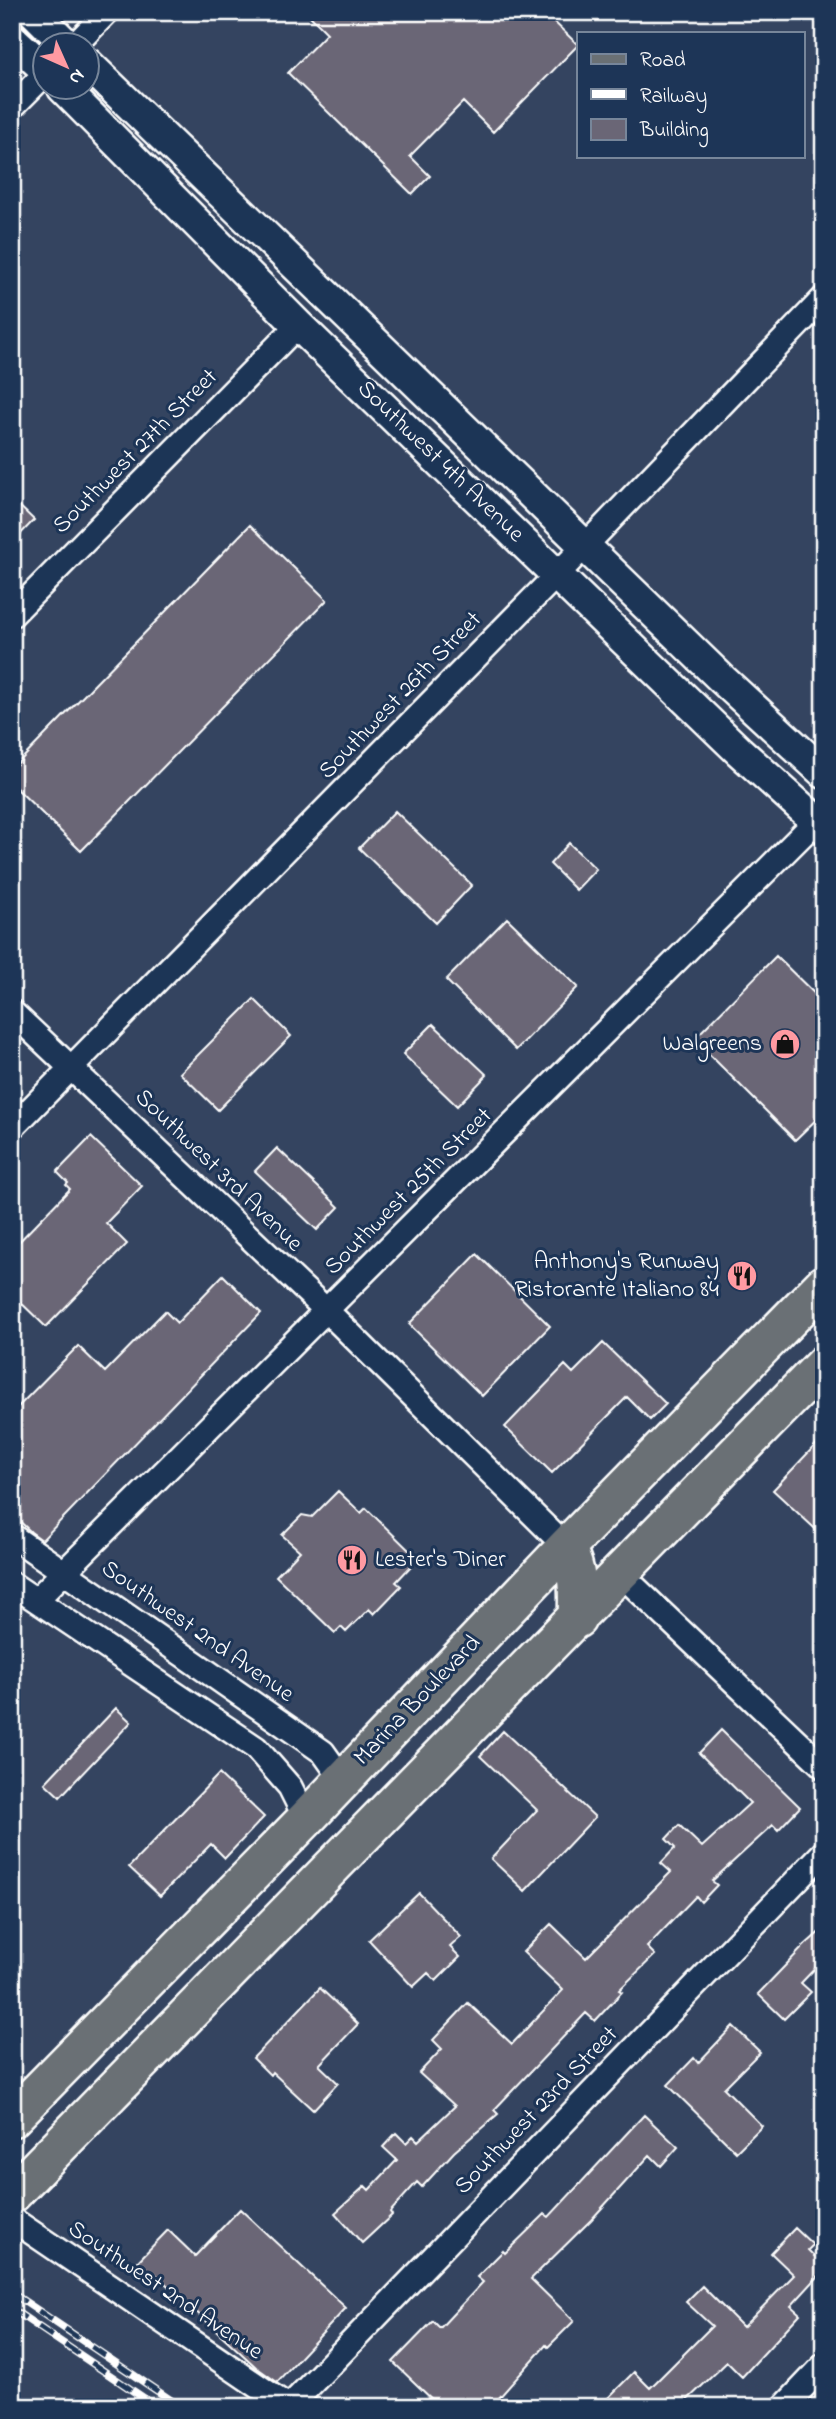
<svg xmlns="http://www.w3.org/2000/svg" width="836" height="2419" font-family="'Indie Flower',sans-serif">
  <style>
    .building { fill: #6a6676; stroke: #fff; stroke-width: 2 }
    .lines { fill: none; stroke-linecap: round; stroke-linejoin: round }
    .minor-casing { stroke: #fff; stroke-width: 28 }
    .tertiary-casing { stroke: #fff; stroke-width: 35 }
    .primary-casing { stroke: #fff; stroke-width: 42 }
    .minor { stroke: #1d3557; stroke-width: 23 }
    .tertiary { stroke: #1d3557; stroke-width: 30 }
    .primary { stroke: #6a7074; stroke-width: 37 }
    .rail-casing { stroke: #fff; stroke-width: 8 }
    .rail { stroke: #1d3557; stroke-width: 5; stroke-dasharray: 16; stroke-linecap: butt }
    .labels { text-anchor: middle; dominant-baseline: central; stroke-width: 6; stroke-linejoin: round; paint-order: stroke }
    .street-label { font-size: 24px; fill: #fff; stroke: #1d3557 }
    .poi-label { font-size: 24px; fill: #fff; stroke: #1d3557; text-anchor: end }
  </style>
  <rect width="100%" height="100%" fill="#344460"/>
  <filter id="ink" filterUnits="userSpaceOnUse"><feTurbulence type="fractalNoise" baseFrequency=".0143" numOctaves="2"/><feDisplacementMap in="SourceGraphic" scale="14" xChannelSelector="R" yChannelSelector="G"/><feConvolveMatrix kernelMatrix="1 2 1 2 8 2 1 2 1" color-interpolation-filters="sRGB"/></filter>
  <g filter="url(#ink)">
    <!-- building -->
    <path class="building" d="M 306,12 L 544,12 L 578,45 L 493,132 L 463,102 L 410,156 L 430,176 L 412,194 L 288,73 L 327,33 Z
      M 12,499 L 34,520 L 12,543 Z
      M 250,525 L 327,600 L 81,851 L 12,784 L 12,769 Z
      M 395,811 L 472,885 L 436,923 L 359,848 Z
      M 569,843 L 596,869 L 576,890 L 550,864 Z
      M 507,918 L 578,987 L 516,1050 L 446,980 Z
      M 776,956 L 824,1003 L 824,1112 L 795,1140 L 694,1039 Z
      M 254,999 L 291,1036 L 218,1110 L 180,1073 Z
      M 433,1024 L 487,1075 L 457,1106 L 403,1054 Z
      M 91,1137 L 142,1186 L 106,1223 L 127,1244 L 46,1327 L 12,1294 L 12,1249 L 70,1189 L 66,1185 L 68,1183 L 57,1172 Z
      M 277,1148 L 339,1207 L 317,1230 L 255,1171 Z
      M 477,1254 L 550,1326 L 482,1396 L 409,1324 Z
      M 223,1275 L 261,1313 L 42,1540 L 31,1532 L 12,1514 L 12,1413 L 78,1346 L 105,1372 L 165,1311 L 177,1323 Z
      M 603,1343 L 666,1404 L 650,1420 L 627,1397 L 552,1473 L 505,1427 L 565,1365 L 573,1373 Z
      M 824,1436 L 824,1537 L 773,1490 Z
      M 338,1491 L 361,1513 L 366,1508 L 416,1557 L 411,1562 L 413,1564 L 396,1582 L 401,1586 L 374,1614 L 369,1609 L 346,1632 L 341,1627 L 335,1633 L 276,1576 L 300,1551 L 282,1535 L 302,1515 L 312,1517 Z
      M 116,1708 L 131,1722 L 60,1797 L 45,1783 Z
      M 721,1730 L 800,1807 L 778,1830 L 773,1825 L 712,1881 L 717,1885 L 701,1902 L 696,1896 L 647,1947 L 655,1955 L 619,1990 L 622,1992 L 595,2021 L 586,2013 L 494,2110 L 498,2114 L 454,2152 L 422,2187 L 417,2182 L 390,2212 L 392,2215 L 362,2243 L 335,2213 L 365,2186 L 369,2190 L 397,2160 L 383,2147 L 396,2133 L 406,2143 L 413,2136 L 418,2141 L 455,2106 L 419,2073 L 442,2049 L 433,2040 L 468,2003 L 512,2044 L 563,1990 L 523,1952 L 551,1924 L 586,1958 L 671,1872 L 661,1863 L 675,1848 L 666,1839 L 679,1825 L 702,1847 L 750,1803 L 699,1753 Z
      M 503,1731 L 595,1817 L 525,1891 L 491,1859 L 537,1810 L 480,1756 Z
      M 219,1774 L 264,1817 L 225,1858 L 211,1844 L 160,1896 L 129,1867 Z
      M 419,1893 L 461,1937 L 450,1947 L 460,1957 L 436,1981 L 428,1973 L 413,1987 L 369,1940 Z
      M 824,1928 L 824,1959 L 801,1983 L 811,1992 L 784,2019 L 758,1994 L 805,1945 Z
      M 320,1988 L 358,2024 L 319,2065 L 338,2083 L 313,2110 L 272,2072 L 270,2075 L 253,2058 Z
      M 733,2026 L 760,2052 L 724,2088 L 762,2126 L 736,2152 L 668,2085 L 694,2058 L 698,2063 Z
      M 644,2115 L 678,2147 L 661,2166 L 650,2155 L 591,2220 L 531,2279 L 574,2321 L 548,2347 L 546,2345 L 491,2407 L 450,2407 L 443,2400 L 438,2405 L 393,2362 L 433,2321 L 440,2328 L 483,2282 L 477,2277 L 503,2251 L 505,2253 L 545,2214 L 549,2217 Z
      M 240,2209 L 346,2308 L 277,2382 L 256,2367 L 153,2272 L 152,2274 L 138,2261 L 168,2230 L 195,2256 Z
      M 795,2228 L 813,2245 L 808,2250 L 824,2266 L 824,2270 L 791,2306 L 800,2314 L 742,2377 L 727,2362 L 680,2407 L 617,2407 L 608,2398 L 634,2372 L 650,2388 L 712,2326 L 686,2302 L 702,2286 L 743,2327 L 794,2275 L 771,2253 Z"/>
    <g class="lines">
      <!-- minor casing -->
      <g class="minor-casing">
        <path id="minor" d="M 74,46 L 107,12
          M 12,107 L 46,73
          M 12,615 L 298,325
          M 12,1012 L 327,1311 L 566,1547
          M 12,1128 L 585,546 L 824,298
          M 12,1536 L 323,1752 L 343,1780
          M 621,1574 L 824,1767
          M 12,1584 L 256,1748 L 290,1787 L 306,1819
          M 37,1599 L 816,821
          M 12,2219 L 289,2407
          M 289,2407 L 824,1852
          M 784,2407 L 824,2365"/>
      </g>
      <!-- tertiary casing -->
      <g class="tertiary-casing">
        <path id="tertiary" d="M 34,12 L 68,46
          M 12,39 L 46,70
          M 88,64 L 723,680 L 824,773
          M 63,88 L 298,325 L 739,751 L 824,828"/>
      </g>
      <!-- primary casing -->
      <g class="primary-casing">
        <path id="primary" d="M 566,1547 C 579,1573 578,1590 577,1619
          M 12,2118 L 306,1819 L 566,1547 L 824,1284
          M 12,2194 L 824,1364"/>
      </g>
      <!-- minor -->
      <use href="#minor" class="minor"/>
      <!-- tertiary -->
      <use href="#tertiary" class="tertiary"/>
      <!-- primary -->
      <use href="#primary" class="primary"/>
      <!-- rail casing -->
      <g class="rail-casing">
        <path id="rail" d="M 12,2293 L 181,2407
          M 12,2309 L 157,2407"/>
      </g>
      <!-- rail -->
      <use href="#rail" class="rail"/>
    </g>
  </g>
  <!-- icons -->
  <defs>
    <g id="shop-disc" transform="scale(1.575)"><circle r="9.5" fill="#ff9aa2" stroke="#1d3557"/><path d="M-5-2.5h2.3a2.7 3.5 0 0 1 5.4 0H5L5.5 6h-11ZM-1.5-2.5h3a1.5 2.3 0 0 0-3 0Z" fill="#111"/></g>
    <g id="restaurant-disc" transform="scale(1.575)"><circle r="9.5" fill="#ff9aa2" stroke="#1d3557"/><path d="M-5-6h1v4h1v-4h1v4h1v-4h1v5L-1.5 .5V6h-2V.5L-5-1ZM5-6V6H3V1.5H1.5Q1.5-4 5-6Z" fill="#111"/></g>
  </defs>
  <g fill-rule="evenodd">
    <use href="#shop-disc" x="785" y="1044"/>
    <use href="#restaurant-disc" x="742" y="1276"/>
    <use href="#restaurant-disc" x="352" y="1560"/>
  </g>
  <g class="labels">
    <!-- street labels -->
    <g class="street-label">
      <text transform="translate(136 452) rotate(-45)">Southwest 27th Street</text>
      <text transform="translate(440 462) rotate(44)">Southwest 4th Avenue</text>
      <text transform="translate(401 696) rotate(-46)">Southwest 26th Street</text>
      <text transform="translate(218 1171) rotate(44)">Southwest 3rd Avenue</text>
      <text transform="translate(409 1192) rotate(-45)">Southwest 25th Street</text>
      <text transform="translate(197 1632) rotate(35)">Southwest 2nd Avenue</text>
      <text transform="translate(418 1701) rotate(-46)">Marina Boulevard</text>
      <text transform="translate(537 2111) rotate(-46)">Southwest 23rd Street</text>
      <text transform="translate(165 2291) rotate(34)">Southwest 2nd Avenue</text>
    </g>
    <!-- poi labels -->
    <g class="poi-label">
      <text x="762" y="1044">Walgreens</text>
      <text x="719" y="1262">Anthony's Runway<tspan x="719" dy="28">Ristorante Italiano 84</tspan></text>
      <text x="375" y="1560" text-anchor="start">Lester's Diner</text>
    </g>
  </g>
  <!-- margin -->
  <rect width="836" height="2419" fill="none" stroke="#1d3557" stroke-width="42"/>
  <rect x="21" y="21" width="794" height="2377" fill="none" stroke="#fff" stroke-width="2.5" filter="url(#ink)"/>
  <!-- legend -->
  <rect x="577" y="32" width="228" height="126" fill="#1d3557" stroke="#77869a" stroke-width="2"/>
  <rect x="591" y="54" width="35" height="10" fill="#6a7074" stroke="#77869a" stroke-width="2"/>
  <text x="640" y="66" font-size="21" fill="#ffffff">Road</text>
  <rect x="591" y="89" width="35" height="10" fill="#ffffff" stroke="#77869a" stroke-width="2"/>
  <text x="640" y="102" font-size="21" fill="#ffffff">Railway</text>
  <rect x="591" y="119" width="35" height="21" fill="#6a6676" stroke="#77869a" stroke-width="2"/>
  <text x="640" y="136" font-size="21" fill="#ffffff">Building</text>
  <!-- north arrow -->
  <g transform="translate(66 66) rotate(135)"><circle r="33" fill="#1d3557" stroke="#77869a" stroke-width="2"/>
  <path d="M0-5L12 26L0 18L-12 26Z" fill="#ff9aa2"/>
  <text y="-10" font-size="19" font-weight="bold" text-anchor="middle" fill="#ffffff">N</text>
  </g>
</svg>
